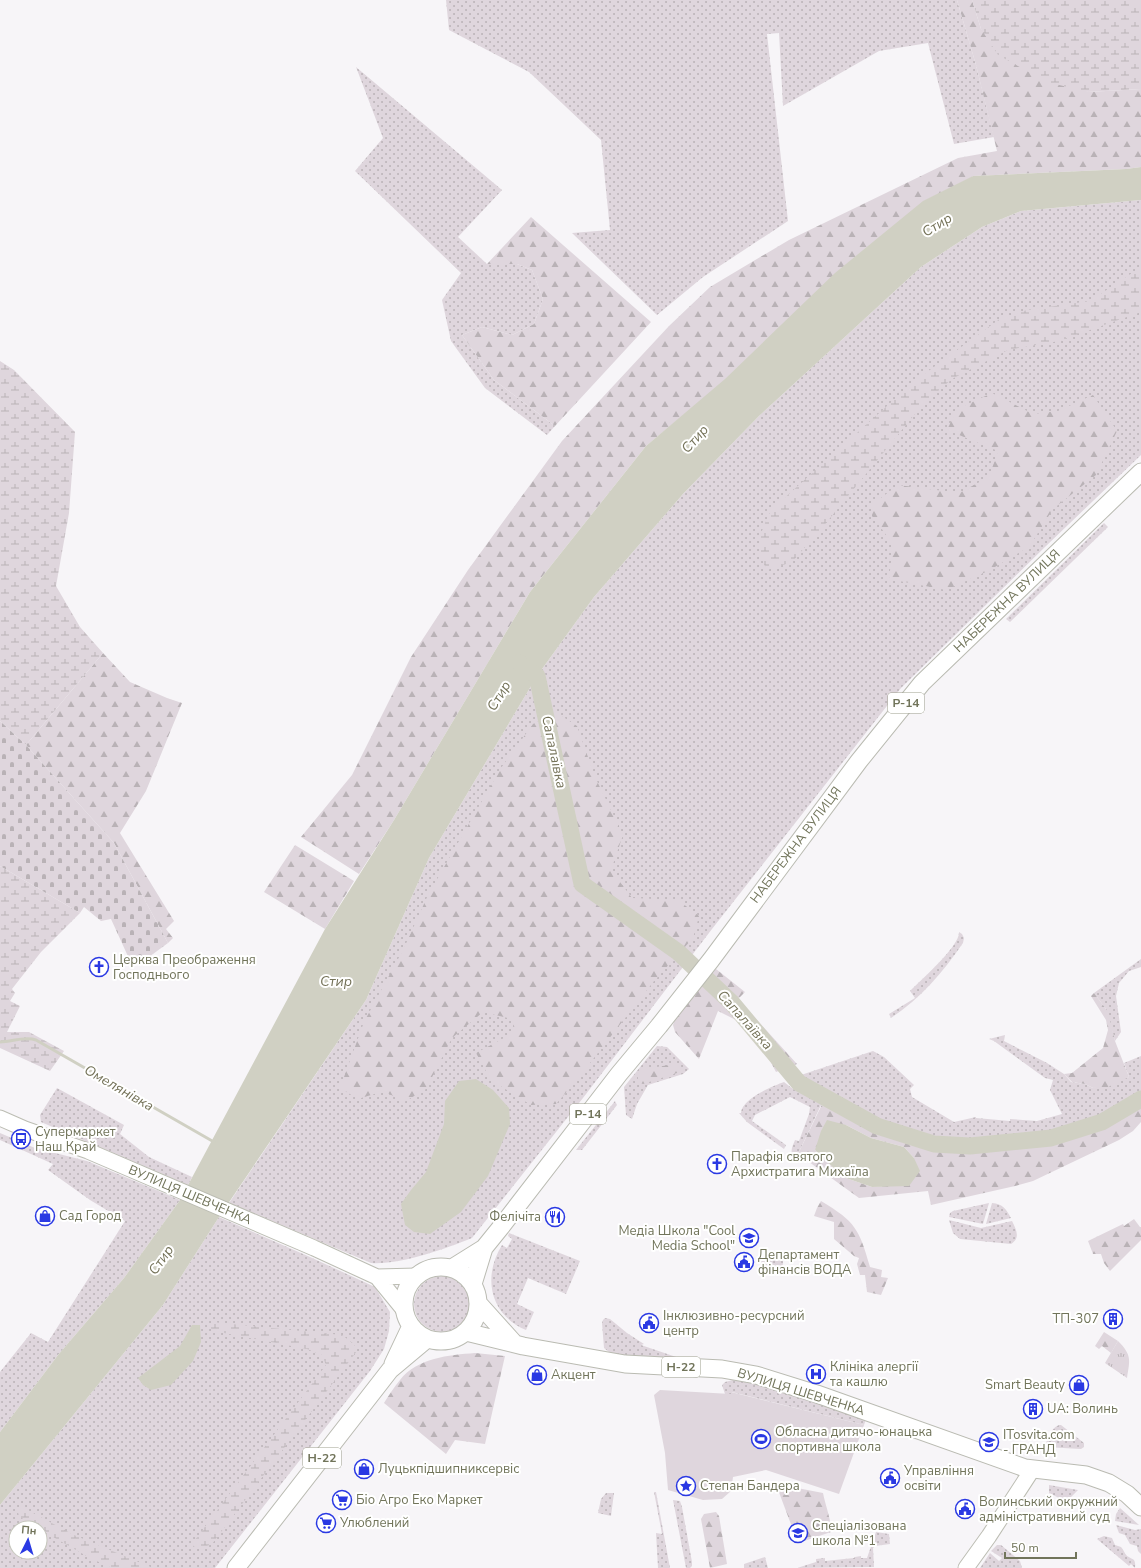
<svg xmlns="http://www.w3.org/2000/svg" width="1141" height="1568" font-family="'Nunito Sans',sans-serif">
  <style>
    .grass { fill: url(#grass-dots); fill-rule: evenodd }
    .forest { fill: url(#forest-firs); fill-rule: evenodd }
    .wetland { fill: url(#wetland-marsh) }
    .cemetery { fill: url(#cemetery-stones) }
    .park { fill: url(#park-tufts) }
    .pitch { fill: #dfd6dd }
    .water { fill: #d0d0c3 }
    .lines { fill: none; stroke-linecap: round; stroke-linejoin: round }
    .stream { stroke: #d0d0c3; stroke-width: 3 }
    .river { stroke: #d0d0c3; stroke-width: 17 }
    .secondary-casing { stroke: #bcbdb3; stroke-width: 17 }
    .primary-casing { stroke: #babbb2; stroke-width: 19 }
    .secondary { stroke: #fff; stroke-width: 15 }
    .primary { stroke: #fff; stroke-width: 17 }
    .labels { text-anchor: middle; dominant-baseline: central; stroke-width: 4; stroke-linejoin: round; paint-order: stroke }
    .shield { fill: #fff; stroke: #9c9e8c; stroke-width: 1 }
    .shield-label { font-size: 12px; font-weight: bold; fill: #71745a }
    .street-label { font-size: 13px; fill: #71745a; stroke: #fff }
    .poi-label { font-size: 13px; fill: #71745a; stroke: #fff; text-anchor: start }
    .water-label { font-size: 14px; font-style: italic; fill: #747258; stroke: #fff }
  </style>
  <defs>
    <pattern id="grass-dots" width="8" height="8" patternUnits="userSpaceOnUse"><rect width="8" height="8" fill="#dfd6dd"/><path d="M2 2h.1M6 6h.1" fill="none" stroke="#b9b2b6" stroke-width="1.8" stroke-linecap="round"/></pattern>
    <pattern id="forest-firs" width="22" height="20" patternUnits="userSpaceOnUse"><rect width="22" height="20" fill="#dfd6dd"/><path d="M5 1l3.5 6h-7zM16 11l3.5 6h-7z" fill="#b9b2b6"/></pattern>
    <pattern id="wetland-marsh" width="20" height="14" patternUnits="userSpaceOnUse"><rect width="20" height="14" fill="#dfd6dd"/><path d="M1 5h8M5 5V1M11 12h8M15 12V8" fill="none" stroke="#b9b2b6"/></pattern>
    <pattern id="cemetery-stones" width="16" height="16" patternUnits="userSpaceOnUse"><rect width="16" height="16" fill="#dfd6dd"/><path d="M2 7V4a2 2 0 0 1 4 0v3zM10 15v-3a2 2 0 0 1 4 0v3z" fill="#b9b2b6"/></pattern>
    <pattern id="park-tufts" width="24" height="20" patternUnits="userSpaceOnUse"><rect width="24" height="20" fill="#dfd6dd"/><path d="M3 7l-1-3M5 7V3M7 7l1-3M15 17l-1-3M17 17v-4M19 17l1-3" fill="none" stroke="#b9b2b6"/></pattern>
  </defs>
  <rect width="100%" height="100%" fill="#f7f5f8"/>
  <!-- grass -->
  <path class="grass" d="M 446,0 L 957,0 L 976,65 L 994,137 L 954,144 L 928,43 L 879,51 L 783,106 L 779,33 L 767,34 L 788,221 L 703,277 L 657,315 L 572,233 L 610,230 L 601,140 L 529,72 L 449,30 Z
    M 356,67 L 502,190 L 458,237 L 487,264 L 517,264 L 532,270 L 543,299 L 534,324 L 512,335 L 482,327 L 462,335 L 494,380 L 555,426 L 547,435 L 485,388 L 451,341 L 442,300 L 461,273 L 355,171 L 383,138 Z
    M 1141,200 L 1141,455 L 1045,547 L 901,688 L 712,929 L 583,1098 L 472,1238 C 445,1249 400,1265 371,1263 L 229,1203 L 366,1000 L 429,858 L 537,676 L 594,597 L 683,494 L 759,416 L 921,267 L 982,227 L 1021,211 Z
    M 1104,523 L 1108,527 L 1010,622 L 1006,619 Z
    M 959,932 L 962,934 L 964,938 L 963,943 C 943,972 921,998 891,1018 L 889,1014 L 915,998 L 910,991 C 921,980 960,946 959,932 Z
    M 1141,959 L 1141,967 L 1129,971 L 1119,983 L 1116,996 L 1121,1032 L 1115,1041 L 1106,1009 L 1094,993 Z
    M 1005,1035 L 1004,1041 L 1047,1063 L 1064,1074 L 1071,1082 L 1085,1084 L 1093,1088 L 1129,1077 L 1124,1063 L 1141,1056 L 1141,1095 L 1138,1099 L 1099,1117 L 1049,1134 L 971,1141 L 933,1139 L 879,1122 L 807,1081 L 801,1075 L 873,1051 L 884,1057 L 914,1085 L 910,1089 L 912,1097 L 954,1122 L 976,1117 L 976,1118 L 1010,1121 L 1010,1119 L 1037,1121 L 1062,1114 L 1050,1090 L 1053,1080 L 1045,1078 L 994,1041 L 989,1039 Z
    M 657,1046 L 667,1047 L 689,1069 L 683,1074 L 648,1085 L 637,1104 L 632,1119 L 626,1115 L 624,1087 Z
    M 784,1082 L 793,1089 L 822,1103 L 798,1154 L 794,1157 C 789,1151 793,1146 795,1140 L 799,1141 L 809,1114 L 810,1107 L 790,1097 L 755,1115 L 752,1121 L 786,1145 L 784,1149 L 747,1122 L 739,1113 L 741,1113 C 741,1099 773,1086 784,1082 Z
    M 57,1088 L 124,1125 L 120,1134 L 149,1157 L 192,1177 L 188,1185 L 41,1122 L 40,1115 Z
    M 615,1101 L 617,1105 L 582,1150 L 576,1150 Z
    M 0,1133 L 35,1148 L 87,1161 L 180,1200 L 124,1278 L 58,1355 L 0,1432 L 0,1372 L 31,1333 L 48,1342 L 125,1221 L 90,1200 L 48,1170 L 53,1164 L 0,1140 Z
    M 989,1203 L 983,1224 L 949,1217 L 950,1213 L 953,1211 Z
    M 992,1203 C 1003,1204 1006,1209 1011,1218 L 986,1224 Z
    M 219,1217 L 310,1257 L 375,1287 L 390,1312 L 389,1331 L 384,1349 L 370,1371 L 215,1568 L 0,1568 L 0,1505 L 163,1305 ZM 16,1528 L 40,1528 L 40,1552 L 16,1552 Z
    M 949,1220 L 981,1228 L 1012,1221 C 1016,1229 1021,1238 1011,1244 L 960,1239 L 953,1233 Z
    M 509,1233 L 580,1261 L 566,1294 L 528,1278 L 517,1304 L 534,1312 L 526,1330 C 490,1315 482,1277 502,1245 L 507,1248 L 512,1239 L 508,1236 Z
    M761 1263a11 11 0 1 1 22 0a11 11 0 1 1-22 0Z
    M414 1304a28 28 0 1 1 56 0a28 28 0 1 1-56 0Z
    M 605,1318 L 610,1319 L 627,1333 L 644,1344 L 641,1345 L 682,1359 L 614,1356 L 604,1348 L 602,1323 L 603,1320 Z
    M 733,1380 L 753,1383 L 866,1419 L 864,1425 L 732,1392 L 731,1394 L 725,1394 L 722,1385 L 725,1382 Z
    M 1059,1425 L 1061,1425 L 1084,1443 L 1084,1447 L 1081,1449 L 1045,1447 C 1047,1439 1051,1428 1059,1425 Z
    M 1049,1485 L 1078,1490 L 1071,1497 L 1059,1498 L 1049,1493 Z
    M 654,1492 L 656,1492 L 670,1568 L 658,1568 L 656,1533 L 662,1534 Z
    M 606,1493 L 614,1493 L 611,1516 L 598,1513 L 601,1499 Z
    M 673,1500 L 680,1501 L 682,1507 L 692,1562 L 692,1566 L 690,1568 L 686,1568 Z
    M 1120,1508 L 1139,1525 L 1115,1521 L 1116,1514 Z
    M 1116,1525 L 1135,1530 L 1141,1529 L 1141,1554 L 1138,1551 L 1137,1546 L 1130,1544 L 1125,1535 L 1119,1533 Z
    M 876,1532 L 889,1534 L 890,1544 L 875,1546 L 873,1548 L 874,1567 L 797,1568 L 816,1562 L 816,1559 L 825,1558 L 825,1561 L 854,1558 L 855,1557 L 861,1556 L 861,1558 L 867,1558 Z
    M 1104,1536 L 1112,1538 L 1115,1545 L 1121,1547 C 1124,1550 1124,1553 1127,1556 C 1133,1560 1136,1558 1135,1568 L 1131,1564 L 1129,1566 L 1097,1539 Z
    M 997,1545 L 1001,1545 L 1020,1561 L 1022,1568 L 980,1568 L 990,1553 L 999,1561 L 1002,1558 L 991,1551 Z
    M 765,1557 L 768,1568 L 744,1568 L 744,1564 Z"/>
  <!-- forest -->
  <path class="forest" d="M 957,0 L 972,0 L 981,29 L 1088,92 L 1141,89 L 1141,167 L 1126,169 L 973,176 L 646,446 L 530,592 L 394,820 L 359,874 L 301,837 L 352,775 L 411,657 L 468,570 L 562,441 L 669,326 L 710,287 L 789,240 L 958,158 L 997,151 L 976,65 Z
    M 531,217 L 651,322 L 555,426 L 494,380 L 462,335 L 482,327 L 512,335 L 534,324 L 543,299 L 532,270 L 517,264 L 487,264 Z
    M 992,393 L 1033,414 L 1058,411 L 1093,395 L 1117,431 L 1096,475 L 1053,509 L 1029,547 L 988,571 L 946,590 L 889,579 L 893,544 L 872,516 L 873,504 L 898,485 L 959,493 L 989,477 L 998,451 L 947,430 L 957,409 Z
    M 103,653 L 130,682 L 167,698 L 182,703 L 146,791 L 120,833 L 174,921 L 166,929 L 173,938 L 168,943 L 114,843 L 26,745 Z
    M 554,711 L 577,726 L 595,777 L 623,835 L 611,870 L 632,898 L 678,900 L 699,916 L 693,938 L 654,981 L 576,1081 L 556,1104 L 531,1105 L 491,1080 L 476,1053 L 515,1032 L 512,1019 L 483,1012 L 452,1038 L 426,1089 L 404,1102 L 384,1091 L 358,1099 L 340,1088 L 364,1022 L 404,948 L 428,895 L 501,768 L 533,724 Z
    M 295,845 L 354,881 L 325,929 L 264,892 Z
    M 716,969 L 745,992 L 738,999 L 797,1064 L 776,1072 L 759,1040 L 738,1021 L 718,1011 L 699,1059 L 675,1032 L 673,1025 L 675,1019 Z
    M 1094,993 L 1106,1009 L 1109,1016 L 1115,1041 L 1129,1077 L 1108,1087 L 1093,1088 L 1085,1084 L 1072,1082 L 1064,1074 L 1072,1073 L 1103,1048 L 1108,1030 L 1106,1020 L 1091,996 Z
    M 675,1064 L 682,1068 L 680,1072 L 643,1084 L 638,1082 L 638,1074 L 645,1069 Z
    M 828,1092 L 879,1122 L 933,1139 L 971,1141 L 1049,1134 L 1099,1117 L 1138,1099 L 1141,1095 L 1141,1122 L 1133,1131 L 1119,1140 L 1033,1181 L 1015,1186 L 931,1205 L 928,1191 L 859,1198 L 798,1154 ZM 846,1125 L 871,1138 L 904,1147 L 914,1158 L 888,1186 L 872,1187 L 843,1177 L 815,1150 Z
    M 821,1201 C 856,1222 859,1229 870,1267 L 882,1270 L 881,1277 L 888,1278 L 881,1295 L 867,1292 L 865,1275 L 860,1275 L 857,1264 L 859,1258 L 854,1256 L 834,1239 L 834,1222 L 814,1216 L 817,1208 Z
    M 1134,1219 L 1140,1227 L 1141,1227 L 1141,1240 L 1110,1271 L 1104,1263 L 1101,1254 L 1093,1254 L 1088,1241 L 1123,1224 L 1124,1226 Z
    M 1104,1332 L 1118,1341 L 1111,1353 L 1102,1346 L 1099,1349 L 1095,1346 Z
    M 475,1353 L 505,1356 L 485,1444 L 455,1440 L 446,1454 L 384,1403 C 389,1395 394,1387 400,1380 C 417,1358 449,1355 475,1353 Z
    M 787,1486 L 823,1493 C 825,1504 832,1522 831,1532 L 798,1543 L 777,1487 Z
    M 716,1512 L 719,1516 L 727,1564 L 710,1568 L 701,1519 L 704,1514 Z"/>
  <!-- wetland -->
  <path class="wetland" d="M 972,0 L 1141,0 L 1141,89 L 1088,92 L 1047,82 L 998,55 L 981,29 Z
    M 1141,267 L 1141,312 L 1059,341 L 1008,350 L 952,379 L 923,404 L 822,528 L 792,562 L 767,570 C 753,544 760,535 771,510 L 916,380 L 1001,318 L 1027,310 L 1090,301 Z
    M 0,361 L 14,370 L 75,432 L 69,513 L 56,586 L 80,627 L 103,653 L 26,745 L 0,721 Z
    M 0,866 L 80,913 L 41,952 L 12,989 L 15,993 L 10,1001 L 20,1006 L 7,1032 L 29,1032 L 64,1051 L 50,1071 L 0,1048 Z
    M 212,1322 L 342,1335 L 354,1344 L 357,1351 L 212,1544 L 199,1549 L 193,1546 L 195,1540 L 326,1365 L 322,1355 L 307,1349 L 214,1331 L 208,1326 Z
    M 22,1507 L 74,1535 L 153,1568 L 112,1568 L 90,1558 L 25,1521 L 18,1514 Z"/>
  <!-- cemetery -->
  <path class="cemetery" d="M 0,721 L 26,745 L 114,843 L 168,943 L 138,965 L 131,963 L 111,919 L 101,921 L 84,907 L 80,913 L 0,866 Z"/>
  <!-- park -->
  <path class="park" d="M 1118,1341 C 1132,1355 1130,1360 1127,1378 L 1105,1363 Z"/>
  <!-- pitch -->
  <path class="pitch" d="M 660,1390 L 731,1394 L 731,1392 L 864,1425 L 839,1494 L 766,1470 L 733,1477 L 731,1491 L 722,1499 L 703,1500 L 668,1490 L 665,1453 L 654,1395 Z"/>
  <!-- water -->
  <path class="water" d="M 1141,167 L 1141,200 L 1021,211 L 982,227 L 921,267 L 759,416 L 683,494 L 594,597 L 537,676 L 429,858 L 366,1000 L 219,1217 L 163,1305 L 0,1505 L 0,1432 L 58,1355 L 124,1278 L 180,1200 L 325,929 L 394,820 L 530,592 L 646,446 L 725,379 L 835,273 L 923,201 L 973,176 L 1126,169 Z
    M 476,1079 L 493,1090 L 509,1108 L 510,1124 L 488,1176 L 461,1212 L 430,1234 L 414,1232 L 405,1225 L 401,1204 L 411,1190 L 426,1172 L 444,1124 L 445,1101 L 459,1081 Z
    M 827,1120 L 846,1125 L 871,1138 L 904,1147 L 914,1158 L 920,1171 L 909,1186 L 872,1187 L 843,1177 L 815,1150 L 821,1131 Z
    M 192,1325 L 200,1325 L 201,1342 L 193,1361 L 171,1385 L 151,1390 L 143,1385 L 138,1378 L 180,1346 Z"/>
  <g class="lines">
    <!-- stream -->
    <path class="stream" d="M 0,1042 C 12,1042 24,1036 36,1040 L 214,1142"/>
    <!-- river -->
    <path class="river" d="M 519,663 L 537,676 L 582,884 L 678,952 L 732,1003 L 799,1083 L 877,1126 L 934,1144 L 970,1146 L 1051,1138 L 1102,1122 L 1141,1099"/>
    <!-- secondary casing -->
    <g class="secondary-casing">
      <path id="secondary" d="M 0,1118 L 25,1129 L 88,1151 L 314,1248 L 377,1277 L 404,1310
        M 377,1277 L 417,1276
        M 966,1568 L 989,1536 L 1032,1470"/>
    </g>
    <!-- primary casing -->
    <g class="primary-casing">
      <path id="primary" d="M404 1304a37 37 0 1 1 74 0a37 37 0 1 1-74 0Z
        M 452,1268 L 484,1248 L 501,1227 L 619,1074 L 659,1026 L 711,960 L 859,761 L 922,683 L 1141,472
        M 473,1284 L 484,1248
        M 479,1304 L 515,1344
        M 466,1332 L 523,1346 L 625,1364 L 722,1369 L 756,1375 L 817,1394 L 1025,1468 L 1086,1475 L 1109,1483 L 1127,1494 L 1141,1507
        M 393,1364 L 411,1326
        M 236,1568 L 390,1370 L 427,1339"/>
    </g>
    <!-- secondary -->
    <use href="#secondary" class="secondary"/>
    <!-- primary -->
    <use href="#primary" class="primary"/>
  </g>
  <!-- icons -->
  <defs>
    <g id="church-ring" transform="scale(1)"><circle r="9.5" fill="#fff" stroke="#2a39e3" stroke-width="1.5"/><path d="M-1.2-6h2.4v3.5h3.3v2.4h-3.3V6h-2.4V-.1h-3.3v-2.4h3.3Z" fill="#2a39e3"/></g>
    <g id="bus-ring" transform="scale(1)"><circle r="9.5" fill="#fff" stroke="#2a39e3" stroke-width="1.5"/><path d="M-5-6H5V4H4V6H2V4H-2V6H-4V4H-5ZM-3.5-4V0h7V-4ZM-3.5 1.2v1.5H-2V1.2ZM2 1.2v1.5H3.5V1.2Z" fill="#2a39e3"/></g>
    <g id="shop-ring" transform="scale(1)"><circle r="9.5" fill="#fff" stroke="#2a39e3" stroke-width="1.5"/><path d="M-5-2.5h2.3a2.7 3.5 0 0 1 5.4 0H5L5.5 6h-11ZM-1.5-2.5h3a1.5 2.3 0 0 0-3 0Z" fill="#2a39e3"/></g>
    <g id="restaurant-ring" transform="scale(1)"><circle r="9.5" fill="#fff" stroke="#2a39e3" stroke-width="1.5"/><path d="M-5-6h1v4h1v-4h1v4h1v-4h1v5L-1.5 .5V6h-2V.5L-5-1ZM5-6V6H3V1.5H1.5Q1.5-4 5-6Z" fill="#2a39e3"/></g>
    <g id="school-ring" transform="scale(1)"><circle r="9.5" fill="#fff" stroke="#2a39e3" stroke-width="1.5"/><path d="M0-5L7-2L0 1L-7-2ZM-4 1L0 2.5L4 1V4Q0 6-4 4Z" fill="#2a39e3"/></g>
    <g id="civic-ring" transform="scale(1)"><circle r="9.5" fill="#fff" stroke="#2a39e3" stroke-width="1.5"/><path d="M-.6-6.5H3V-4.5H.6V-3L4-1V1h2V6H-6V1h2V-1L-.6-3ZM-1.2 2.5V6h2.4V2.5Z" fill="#2a39e3"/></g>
    <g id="building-ring" transform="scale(1)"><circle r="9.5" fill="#fff" stroke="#2a39e3" stroke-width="1.5"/><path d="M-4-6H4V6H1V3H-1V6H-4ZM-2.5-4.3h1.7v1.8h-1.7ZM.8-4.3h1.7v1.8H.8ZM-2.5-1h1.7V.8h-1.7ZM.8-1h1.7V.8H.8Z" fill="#2a39e3"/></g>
    <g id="hospital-ring" transform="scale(1)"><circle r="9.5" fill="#fff" stroke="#2a39e3" stroke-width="1.5"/><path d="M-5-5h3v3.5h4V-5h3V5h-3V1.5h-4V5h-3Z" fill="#2a39e3"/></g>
    <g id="stadium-ring" transform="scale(1)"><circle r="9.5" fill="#fff" stroke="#2a39e3" stroke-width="1.5"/><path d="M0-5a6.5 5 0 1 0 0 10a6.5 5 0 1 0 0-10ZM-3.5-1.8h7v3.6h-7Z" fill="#2a39e3"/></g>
    <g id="sight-ring" transform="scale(1)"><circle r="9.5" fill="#fff" stroke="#2a39e3" stroke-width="1.5"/><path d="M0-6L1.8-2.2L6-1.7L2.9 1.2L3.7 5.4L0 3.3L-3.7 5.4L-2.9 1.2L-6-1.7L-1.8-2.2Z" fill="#2a39e3"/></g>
    <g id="supermarket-ring" transform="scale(1)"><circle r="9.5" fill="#fff" stroke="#2a39e3" stroke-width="1.5"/><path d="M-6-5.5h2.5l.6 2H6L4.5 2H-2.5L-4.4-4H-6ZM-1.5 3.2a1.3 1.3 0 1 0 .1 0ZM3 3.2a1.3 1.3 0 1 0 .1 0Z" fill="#2a39e3"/></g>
  </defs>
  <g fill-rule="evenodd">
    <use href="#church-ring" x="99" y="967"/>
    <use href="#bus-ring" x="21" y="1139"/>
    <use href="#church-ring" x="717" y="1164"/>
    <use href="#shop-ring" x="45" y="1216"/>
    <use href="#restaurant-ring" x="555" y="1217"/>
    <use href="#school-ring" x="749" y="1238"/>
    <use href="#civic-ring" x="744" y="1262"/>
    <use href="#building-ring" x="1113" y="1319"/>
    <use href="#civic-ring" x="649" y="1323"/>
    <use href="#hospital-ring" x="816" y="1374"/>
    <use href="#shop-ring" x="537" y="1375"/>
    <use href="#shop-ring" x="1079" y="1385"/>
    <use href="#building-ring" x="1033" y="1409"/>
    <use href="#stadium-ring" x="761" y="1439"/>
    <use href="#school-ring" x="989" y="1442"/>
    <use href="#shop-ring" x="364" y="1469"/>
    <use href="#civic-ring" x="890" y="1478"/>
    <use href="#sight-ring" x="686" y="1486"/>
    <use href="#supermarket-ring" x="342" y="1500"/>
    <use href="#civic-ring" x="965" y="1509"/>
    <use href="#supermarket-ring" x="326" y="1523"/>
    <use href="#school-ring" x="798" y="1533"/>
  </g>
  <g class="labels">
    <!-- shield labels -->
    <g class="shield">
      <rect x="888" y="693" width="36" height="20" rx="3"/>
      <rect x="570" y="1104" width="36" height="20" rx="3"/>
      <rect x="662" y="1357" width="38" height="20" rx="3"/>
      <rect x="303" y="1448" width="38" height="20" rx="3"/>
    </g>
    <g class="shield-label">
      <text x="906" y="703">Р-14</text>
      <text x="588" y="1114">Р-14</text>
      <text x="681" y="1367">Н-22</text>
      <text x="322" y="1458">Н-22</text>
    </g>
    <!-- street labels -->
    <g class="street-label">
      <text transform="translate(1007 601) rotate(-44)">НАБЕРЕЖНА ВУЛИЦЯ</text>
      <text transform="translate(796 845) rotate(-53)">НАБЕРЕЖНА ВУЛИЦЯ</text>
      <text transform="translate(190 1195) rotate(23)">ВУЛИЦЯ ШЕВЧЕНКА</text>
      <text transform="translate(801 1392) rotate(17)">ВУЛИЦЯ ШЕВЧЕНКА</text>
    </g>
    <!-- poi labels -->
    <g class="poi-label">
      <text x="113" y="960">Церква Преображення<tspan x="113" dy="15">Господнього</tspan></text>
      <text x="35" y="1132">Супермаркет<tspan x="35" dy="15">Наш Край</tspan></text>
      <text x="731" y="1157">Парафія святого<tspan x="731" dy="15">Архистратига Михаїла</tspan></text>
      <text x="59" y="1216">Сад Город</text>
      <text x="541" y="1217" text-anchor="end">Фелічіта</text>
      <text x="735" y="1231" text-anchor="end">Медіа Школа "Cool<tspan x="735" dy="15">Media School"</tspan></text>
      <text x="758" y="1255">Департамент<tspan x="758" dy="15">фінансів ВОДА</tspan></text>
      <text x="663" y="1316">Інклюзивно-ресурсний<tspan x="663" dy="15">центр</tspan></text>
      <text x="1099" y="1319" text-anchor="end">ТП-307</text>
      <text x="830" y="1367">Клініка алергії<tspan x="830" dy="15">та кашлю</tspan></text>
      <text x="551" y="1375">Акцент</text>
      <text x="1065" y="1385" text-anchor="end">Smart Beauty</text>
      <text x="1047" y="1409">UA: Волинь</text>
      <text x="775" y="1432">Обласна дитячо-юнацька<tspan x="775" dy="15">спортивна школа</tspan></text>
      <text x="1003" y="1435">ITosvita.com<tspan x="1003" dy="15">- ГРАНД</tspan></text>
      <text x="378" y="1469">Луцькпідшипниксервіс</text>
      <text x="904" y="1471">Управління<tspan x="904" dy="15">освіти</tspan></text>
      <text x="700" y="1486">Степан Бандера</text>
      <text x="356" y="1500">Біо Агро Еко Маркет</text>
      <text x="979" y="1502">Волинський окружний<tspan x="979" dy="15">адміністративний суд</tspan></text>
      <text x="340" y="1523">Улюблений</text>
      <text x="812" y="1526">Спеціалізована<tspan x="812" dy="15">школа №1</tspan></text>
    </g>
    <!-- water labels -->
    <g class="water-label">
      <text transform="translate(937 225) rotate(-32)">Стир</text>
      <text transform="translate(695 439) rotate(-48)">Стир</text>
      <text transform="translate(499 696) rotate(-59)">Стир</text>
      <text transform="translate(554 752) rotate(78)">Сапалаївка</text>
      <text x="336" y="981">Стир</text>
      <text transform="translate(745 1020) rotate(48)">Сапалаївка</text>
      <text transform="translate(119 1088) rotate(30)">Омелянівка</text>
      <text transform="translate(161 1260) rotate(-55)">Стир</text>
    </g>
  </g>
  <!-- north arrow -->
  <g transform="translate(28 1540) rotate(5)"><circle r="19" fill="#ffffff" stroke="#c6c7bd"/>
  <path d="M0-3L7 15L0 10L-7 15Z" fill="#2a39e3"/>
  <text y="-6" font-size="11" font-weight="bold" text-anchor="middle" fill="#71745a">Пн</text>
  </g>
  <!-- scale -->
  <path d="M1005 1552v6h71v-6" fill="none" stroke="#71745a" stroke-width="2"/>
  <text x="1011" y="1552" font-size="12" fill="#71745a" stroke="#ffffff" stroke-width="3" paint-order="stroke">50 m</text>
</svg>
